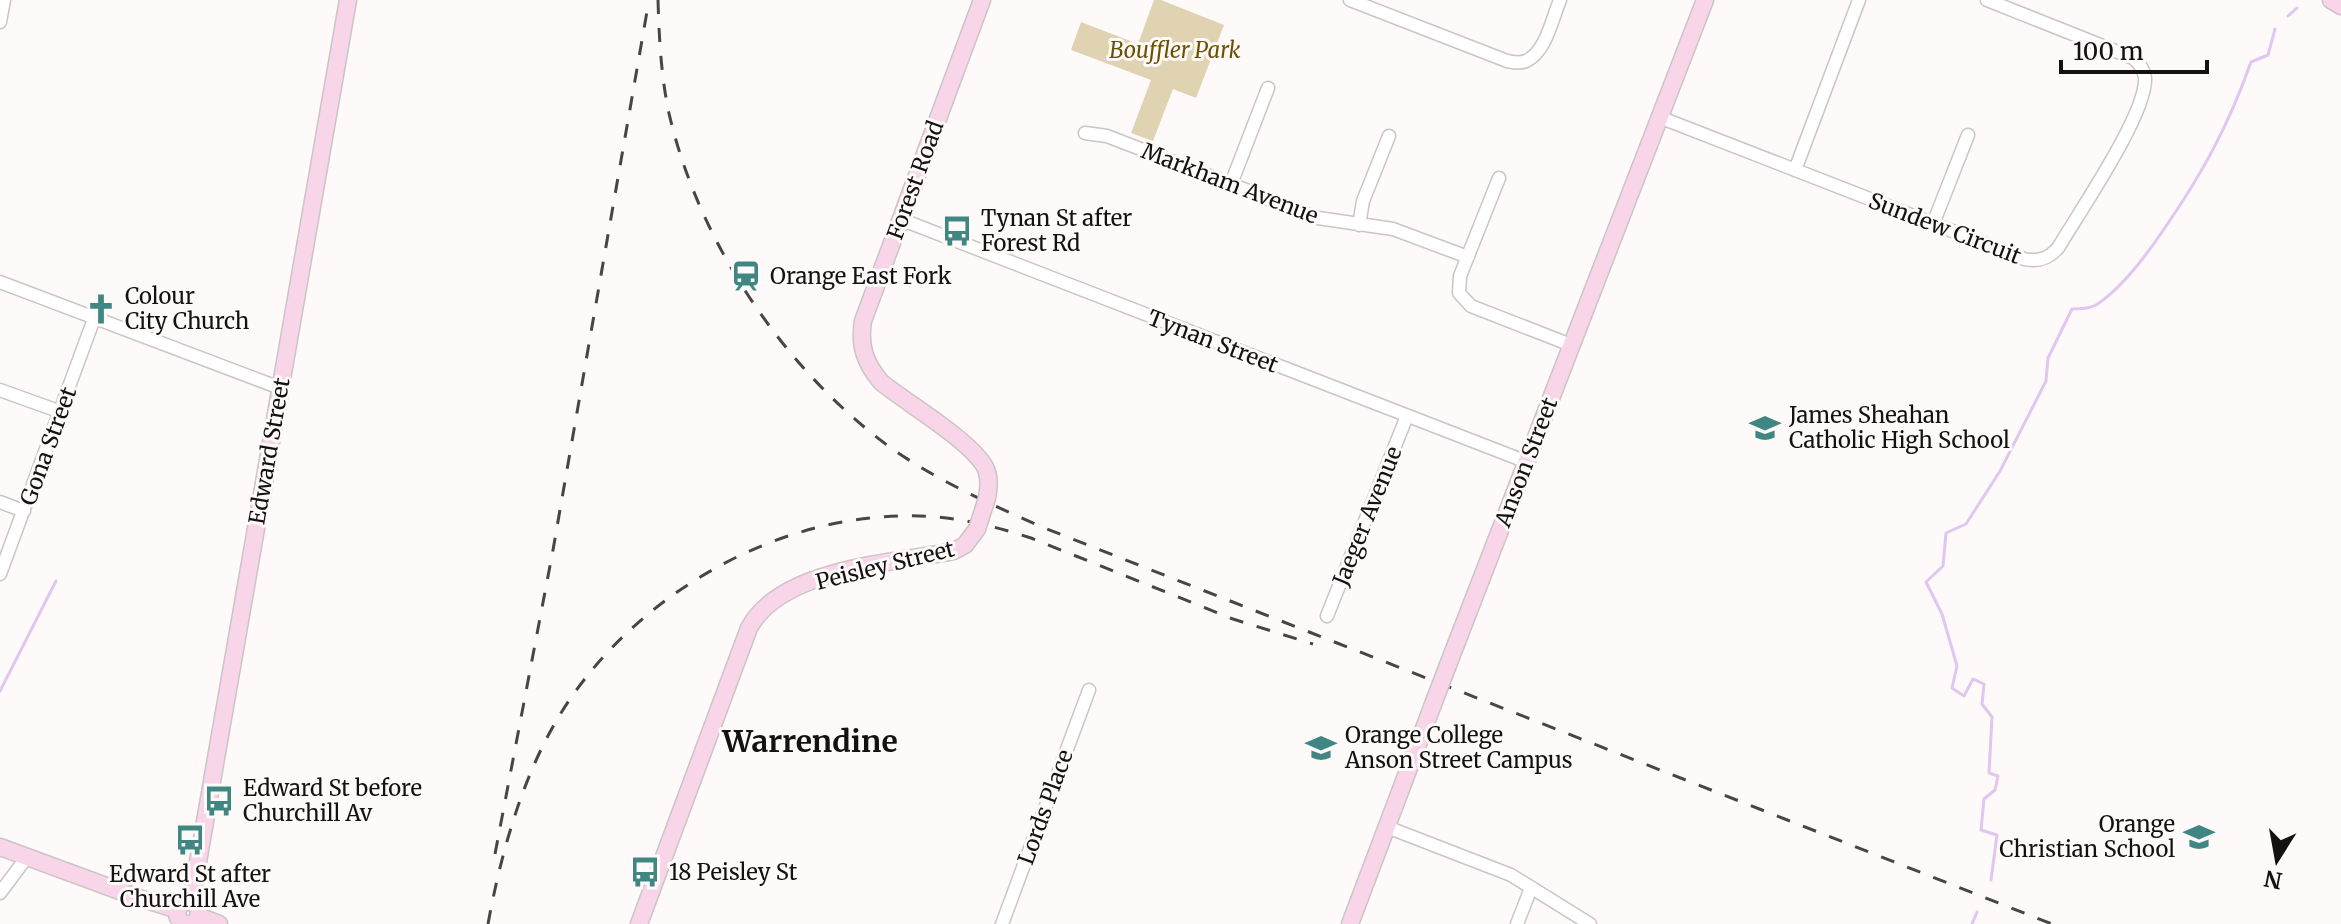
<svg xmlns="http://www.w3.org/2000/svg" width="2341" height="924" font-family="Merriweather,serif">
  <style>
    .green { fill: #e0d3b2 }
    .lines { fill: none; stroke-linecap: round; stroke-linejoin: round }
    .stream { stroke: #e1c6ef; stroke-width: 3 }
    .street-casing { stroke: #cbc5c5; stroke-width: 15 }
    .secondary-casing { stroke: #cbc5c5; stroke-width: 19 }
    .street { stroke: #fff; stroke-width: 12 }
    .secondary { stroke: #f8d5e8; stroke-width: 16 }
    .rail { stroke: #484545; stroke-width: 3; stroke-dasharray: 14 14; stroke-linecap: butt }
    .secondary-bridge-casing { stroke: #cbc5c5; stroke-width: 19; stroke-linecap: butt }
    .secondary-bridge { stroke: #f8d5e8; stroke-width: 16 }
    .labels { text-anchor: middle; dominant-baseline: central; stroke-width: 6; stroke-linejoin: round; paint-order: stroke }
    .park-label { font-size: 22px; font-style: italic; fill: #6b5200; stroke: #fefafa }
    .street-label { font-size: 22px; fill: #141111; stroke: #fefafa }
    .poi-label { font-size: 22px; fill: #141111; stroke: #fefafa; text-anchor: start }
    .district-label { font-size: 30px; font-weight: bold; fill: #141111; stroke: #fefafa }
  </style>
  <rect width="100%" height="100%" fill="#fefafa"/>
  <!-- green -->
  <path class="green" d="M 1154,0 L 1161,0 L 1224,25 L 1196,98 L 1173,89 L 1153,141 L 1131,133 L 1151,80 L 1071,50 L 1081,22 L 1138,44 Z"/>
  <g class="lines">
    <!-- stream -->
    <path class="stream" d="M 2288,16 L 2297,8
      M 0,691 L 56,581
      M 1991,880 L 1997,835 L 1981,830 L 1984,799 L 1995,790 L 1998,776 L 1989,773 L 1992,717 L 1982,704 L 1984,684 L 1973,679 L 1964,696 L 1952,688 L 1957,666 L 1942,614 L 1926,582 L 1943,566 L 1946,533 L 1966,524 L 2000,471 L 2046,381 L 2048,358 L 2072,309 C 2079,309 2089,309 2096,305 C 2121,289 2145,257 2162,232 C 2201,176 2228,127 2251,62 L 2268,55 L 2275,29
      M 1972,924 L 1977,912"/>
    <!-- street casing -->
    <g class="street-casing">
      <path id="street" d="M 1350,0 L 1507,61 C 1513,62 1519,64 1526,61 C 1546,52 1552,19 1560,0
        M 0,22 L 4,0
        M 1659,117 L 2024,259 C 2038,262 2048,259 2058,248 C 2078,214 2147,114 2145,78 C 2144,69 2139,63 2133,58 L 1987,0
        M 1085,133 L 1107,136 L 1318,218 L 1393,229 L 1468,257
        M 1795,170 L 1859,0
        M 1499,178 L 1460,276 L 1459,293 L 1471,306 L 1571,345
        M 1231,184 L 1268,88
        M 900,219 L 1527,462
        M 1933,224 L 1968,135
        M 1359,225 L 1363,201 L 1389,136
        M 0,282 L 280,388
        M 0,390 L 61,412
        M 0,502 L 24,511
        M 0,574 L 95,316
        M 1327,616 L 1407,416
        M 1387,827 L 1511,875 L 1590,924
        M 0,893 L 27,857
        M 1002,924 L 1089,690
        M 1517,924 L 1531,888"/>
    </g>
    <!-- secondary casing -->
    <g class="secondary-casing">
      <path id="secondary" d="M 982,0 L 863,321 C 859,346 865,363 881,382 C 908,404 970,440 985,467 C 990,477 989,487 987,498
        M 2331,0 L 2341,6
        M 1448,665 L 1705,0
        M 0,847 L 136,897 L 178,910
        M 191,902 L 348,0
        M177 913a11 11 0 1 1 22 0a11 11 0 1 1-22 0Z
        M 198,916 L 219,924
        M 639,924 L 749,628 C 781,568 894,563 954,551 L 965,545 L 977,529
        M 1350,924 L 1432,707"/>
    </g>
    <!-- street -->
    <use href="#street" class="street"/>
    <!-- secondary -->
    <use href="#secondary" class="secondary"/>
    <!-- rail -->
    <path class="rail" d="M 658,0 C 659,37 661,73 668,109 C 697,240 783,369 891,448 C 938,481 990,504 1042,527 L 2052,924
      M 495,854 L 553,550 L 649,0
      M 488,924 C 501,853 523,774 561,713 C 631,600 766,519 900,516 C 945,514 988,524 1031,538 L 1233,619 L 1313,644"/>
    <!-- secondary-bridge casing -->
    <g class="secondary-bridge-casing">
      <path id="secondary-bridge" d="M 977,529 L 987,498
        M 1432,707 L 1448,665"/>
    </g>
    <!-- secondary-bridge -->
    <use href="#secondary-bridge" class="secondary-bridge"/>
  </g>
  <!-- icons -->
  <defs>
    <g id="bus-bare" transform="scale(2.4)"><path d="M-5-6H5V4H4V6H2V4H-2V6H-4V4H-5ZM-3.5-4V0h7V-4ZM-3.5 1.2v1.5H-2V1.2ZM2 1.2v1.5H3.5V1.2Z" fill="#408783" stroke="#fefafa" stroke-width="2.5" paint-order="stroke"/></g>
    <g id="station-bare" transform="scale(2.4)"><path d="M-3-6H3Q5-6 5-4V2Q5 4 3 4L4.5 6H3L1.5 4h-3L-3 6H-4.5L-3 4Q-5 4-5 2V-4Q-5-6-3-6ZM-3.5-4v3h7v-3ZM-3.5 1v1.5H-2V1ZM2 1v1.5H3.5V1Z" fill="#408783" stroke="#fefafa" stroke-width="2.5" paint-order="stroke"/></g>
    <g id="church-bare" transform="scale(2.4)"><path d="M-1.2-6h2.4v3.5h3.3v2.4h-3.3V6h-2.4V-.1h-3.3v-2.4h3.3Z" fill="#408783" stroke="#fefafa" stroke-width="2.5" paint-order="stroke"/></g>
    <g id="school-bare" transform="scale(2.4)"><path d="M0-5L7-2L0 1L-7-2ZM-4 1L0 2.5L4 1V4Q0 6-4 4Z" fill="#408783" stroke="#fefafa" stroke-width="2.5" paint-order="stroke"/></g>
    <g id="university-bare" transform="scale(2.4)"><path d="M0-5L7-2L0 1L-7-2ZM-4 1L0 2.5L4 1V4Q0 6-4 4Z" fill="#408783" stroke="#fefafa" stroke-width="2.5" paint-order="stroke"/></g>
  </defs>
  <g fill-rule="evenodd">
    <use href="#bus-bare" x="957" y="231"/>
    <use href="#station-bare" x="746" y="276"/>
    <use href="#church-bare" x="101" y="309"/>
    <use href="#school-bare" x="1765" y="428"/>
    <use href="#university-bare" x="1321" y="748"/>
    <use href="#bus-bare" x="219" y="801"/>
    <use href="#school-bare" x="2199" y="837"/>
    <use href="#bus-bare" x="190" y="840"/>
    <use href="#bus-bare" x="645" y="872"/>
  </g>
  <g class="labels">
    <!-- park labels -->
    <g class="park-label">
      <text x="1175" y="50">Bouffler Park</text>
    </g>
    <!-- street labels -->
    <g class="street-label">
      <text transform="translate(915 180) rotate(-70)">Forest Road</text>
      <text transform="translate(1230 183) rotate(21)">Markham Avenue</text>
      <text transform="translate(1945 228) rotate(21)">Sundew Circuit</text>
      <text transform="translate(1213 341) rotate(21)">Tynan Street</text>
      <text transform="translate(48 446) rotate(-70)">Gona Street</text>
      <text transform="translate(269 451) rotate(-80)">Edward Street</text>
      <text transform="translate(1526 462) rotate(-69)">Anson Street</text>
      <text transform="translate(1367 516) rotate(-68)">Jaeger Avenue</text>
      <text transform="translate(885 565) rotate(-14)">Peisley Street</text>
      <text transform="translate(1045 807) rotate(-70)">Lords Place</text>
    </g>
    <!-- poi labels -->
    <g class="poi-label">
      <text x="981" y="218">Tynan St after<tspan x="981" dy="25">Forest Rd</tspan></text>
      <text x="770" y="276">Orange East Fork</text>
      <text x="125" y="296">Colour<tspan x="125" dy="25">City Church</tspan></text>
      <text x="1789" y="415">James Sheahan<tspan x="1789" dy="25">Catholic High School</tspan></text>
      <text x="1345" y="735">Orange College<tspan x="1345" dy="25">Anson Street Campus</tspan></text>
      <text x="243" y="788">Edward St before<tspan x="243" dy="25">Churchill Av</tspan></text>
      <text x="2175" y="824" text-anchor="end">Orange<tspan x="2175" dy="25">Christian School</tspan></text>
      <text x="669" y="872">18 Peisley St</text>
      <text x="190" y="874" text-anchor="middle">Edward St after<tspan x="190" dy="25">Churchill Ave</tspan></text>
    </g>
    <!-- district labels -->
    <g class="district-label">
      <text x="810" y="741">Warrendine</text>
    </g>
  </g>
  <!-- north arrow -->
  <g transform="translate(2277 860) rotate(191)" stroke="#fefafa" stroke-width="6" paint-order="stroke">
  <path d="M0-6L14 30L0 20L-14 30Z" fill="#141111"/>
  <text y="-12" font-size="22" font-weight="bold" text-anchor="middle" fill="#141111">N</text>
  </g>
  <!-- scale -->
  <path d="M2061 60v12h146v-12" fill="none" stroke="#141111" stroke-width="4"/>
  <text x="2073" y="60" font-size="24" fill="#141111" stroke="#fefafa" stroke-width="6" paint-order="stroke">100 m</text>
</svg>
